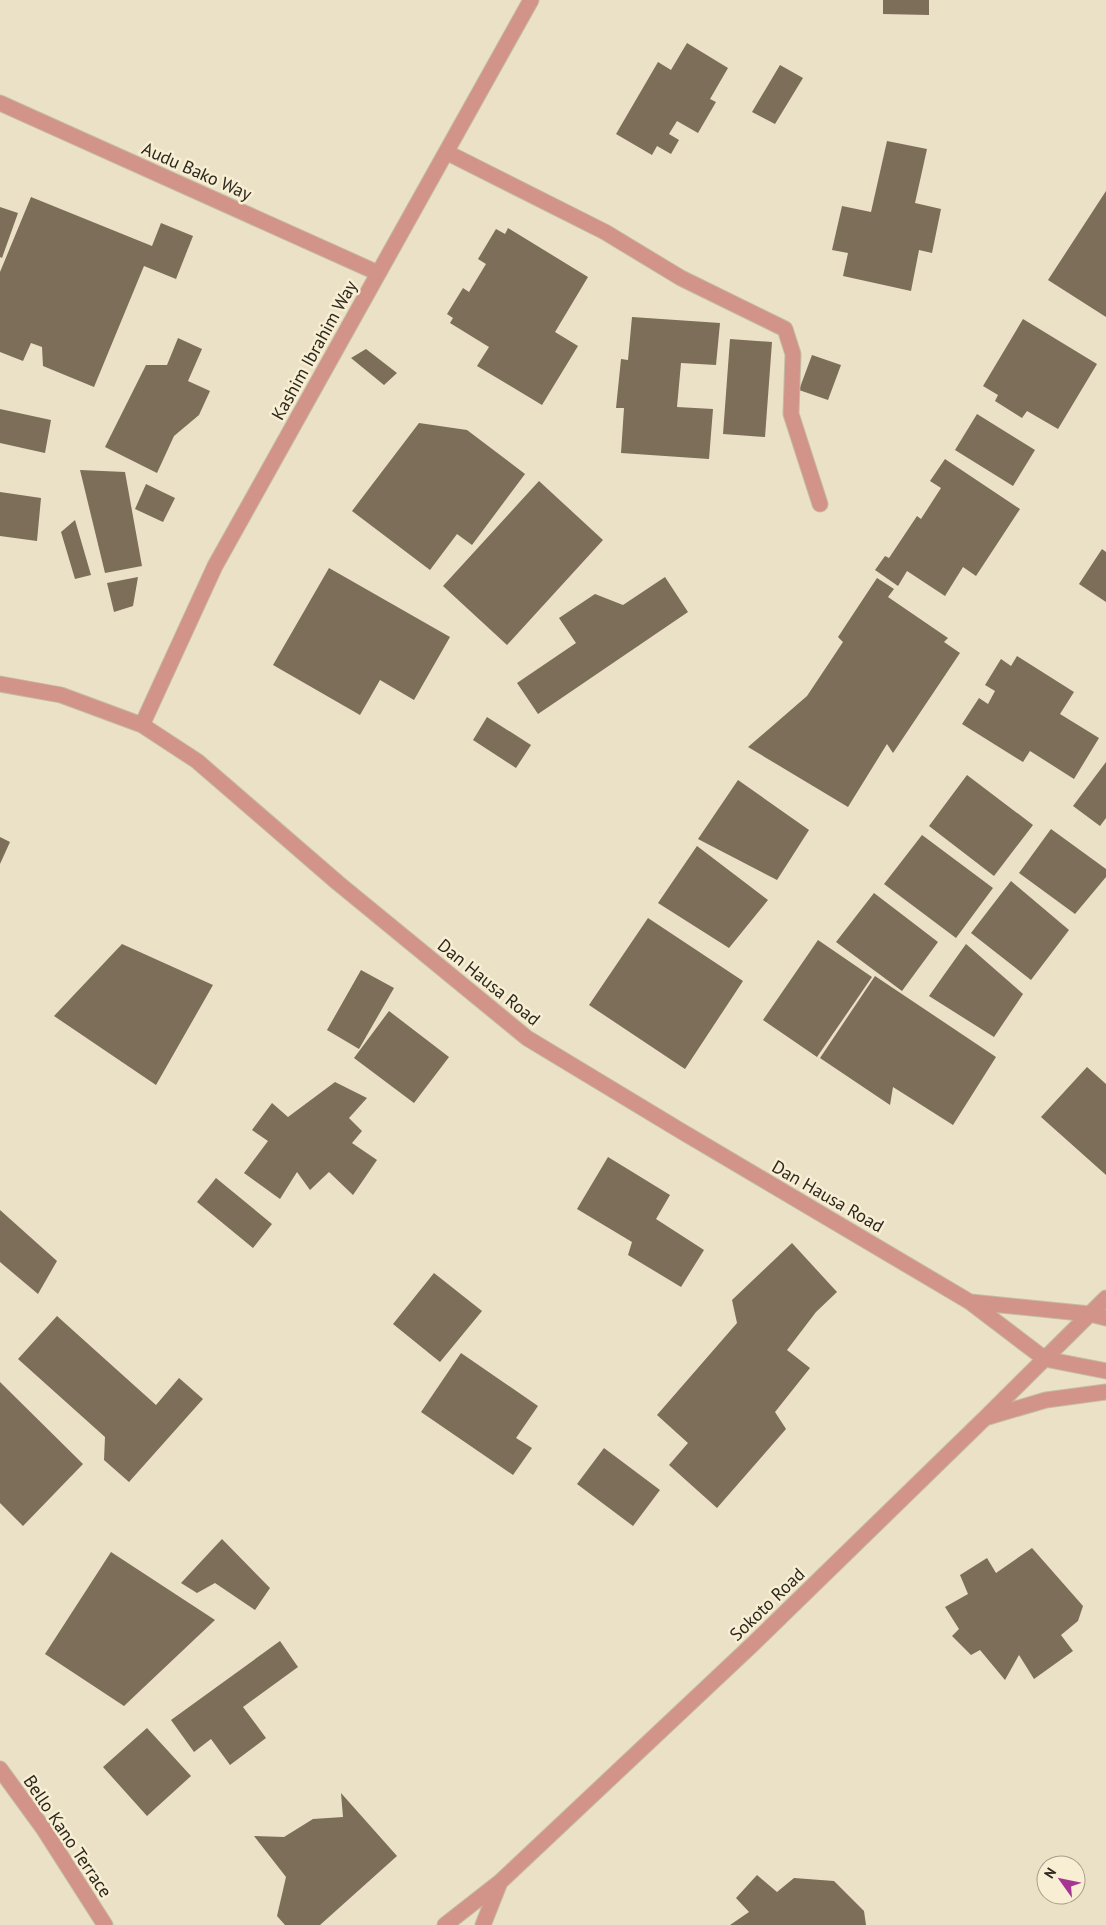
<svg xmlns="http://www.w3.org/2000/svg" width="1106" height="1925" font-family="'PT Sans',sans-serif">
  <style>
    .building { fill: #7c6e59 }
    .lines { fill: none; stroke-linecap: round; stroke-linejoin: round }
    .minor-casing { stroke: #c5bca5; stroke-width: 17 }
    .minor { stroke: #d29388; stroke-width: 15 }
    .labels { text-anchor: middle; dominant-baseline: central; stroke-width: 5; stroke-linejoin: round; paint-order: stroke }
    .street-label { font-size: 18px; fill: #2c281e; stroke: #f8eed4 }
  </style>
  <rect width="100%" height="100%" fill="#ebe1c7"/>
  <!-- building -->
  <path class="building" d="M 883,0 L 929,0 L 929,15 L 883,14 Z
    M 687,43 L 728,68 L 710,99 L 716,102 L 698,133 L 677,121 L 669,134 L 679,140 L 671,154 L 657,146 L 652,155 L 616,134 L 658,62 L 671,70 Z
    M 780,65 L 803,78 L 775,124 L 752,112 Z
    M 887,141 L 927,149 L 915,203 L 941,209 L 932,253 L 919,250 L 911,291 L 843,276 L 848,253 L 832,250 L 842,206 L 871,212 Z
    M 1106,191 L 1106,317 L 1048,280 Z
    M 31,197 L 152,246 L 161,223 L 193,236 L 176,279 L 144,266 L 94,387 L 43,366 L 42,347 L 31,343 L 23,361 L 0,352 L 0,272 Z
    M 0,207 L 18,213 L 2,258 L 0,257 Z
    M 508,228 L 588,277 L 555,332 L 578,346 L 542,405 L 477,366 L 489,347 L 450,323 L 453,318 L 447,314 L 463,288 L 469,292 L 486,264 L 478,259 L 496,229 L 505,234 Z
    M 632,317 L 720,323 L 716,365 L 681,363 L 677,407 L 713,409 L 709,459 L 621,453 L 624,408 L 616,408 L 621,359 L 628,360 Z
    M 1023,319 L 1097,364 L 1058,429 L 1027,411 L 1022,418 L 995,401 L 998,395 L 983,386 Z
    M 178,338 L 202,349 L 188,381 L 210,391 L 199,415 L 174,436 L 157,473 L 105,447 L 146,365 L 167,365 Z
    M 730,339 L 772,342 L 765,437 L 723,434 Z
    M 366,349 L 397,373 L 384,385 L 351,358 Z
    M 812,355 L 841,365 L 828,400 L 799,390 Z
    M 0,409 L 51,420 L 45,453 L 0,443 Z
    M 977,414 L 1035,450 L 1013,486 L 955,450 Z
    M 419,423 L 467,430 L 525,474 L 472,545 L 457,534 L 430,570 L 352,511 Z
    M 945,459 L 1020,509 L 976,576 L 963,567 L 945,596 L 907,571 L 898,586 L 875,570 L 885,556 L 889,558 L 917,516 L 921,519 L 941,488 L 930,481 Z
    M 80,470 L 125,472 L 142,566 L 105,573 Z
    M 539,481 L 603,540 L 507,645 L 443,586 Z
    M 146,484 L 175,498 L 163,522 L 135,509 Z
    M 0,492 L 41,498 L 37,541 L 0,536 Z
    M 75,520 L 91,575 L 75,579 L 61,532 Z
    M 1102,549 L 1106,552 L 1106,602 L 1079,584 Z
    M 329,568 L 450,637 L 414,700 L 380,680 L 360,715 L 273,665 Z
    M 138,577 L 133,606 L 114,612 L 107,583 Z
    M 665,577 L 688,612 L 538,714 L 517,683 L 576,643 L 559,618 L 595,594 L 623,605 Z
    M 877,578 L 894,589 L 888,597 L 948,638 L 944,642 L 960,653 L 893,753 L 887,744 L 848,807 L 748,747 L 807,696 L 843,642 L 838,637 Z
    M 1017,656 L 1074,692 L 1060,714 L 1099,738 L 1074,779 L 1030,751 L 1023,762 L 962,724 L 979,698 L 988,704 L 995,691 L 985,685 L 1001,659 L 1011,666 Z
    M 487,717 L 531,745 L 516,768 L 473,740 Z
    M 1106,762 L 1106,818 L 1100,826 L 1073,806 Z
    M 967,775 L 1033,825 L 994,876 L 929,826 Z
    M 738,780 L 809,830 L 777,880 L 698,839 Z
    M 1051,829 L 1106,869 L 1106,877 L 1075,914 L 1019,873 Z
    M 922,835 L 993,888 L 956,938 L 884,884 Z
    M 0,837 L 10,842 L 0,864 Z
    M 697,846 L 768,900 L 729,948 L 658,903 Z
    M 1011,881 L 1069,930 L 1031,980 L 971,933 Z
    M 874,893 L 938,942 L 902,991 L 836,942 Z
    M 648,918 L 743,981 L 685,1069 L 589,1005 Z
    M 818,940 L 872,977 L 817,1057 L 763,1020 Z
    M 122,944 L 213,985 L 156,1085 L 54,1016 Z
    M 966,944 L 1023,994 L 994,1037 L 929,996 Z
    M 361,970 L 394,988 L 359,1049 L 327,1030 Z
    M 875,976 L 996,1057 L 953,1125 L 893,1087 L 890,1105 L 820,1058 Z
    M 389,1011 L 449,1057 L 414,1103 L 354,1058 Z
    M 1087,1067 L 1106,1084 L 1106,1175 L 1041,1117 Z
    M 335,1082 L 367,1098 L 349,1118 L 362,1131 L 352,1143 L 377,1160 L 353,1195 L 329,1172 L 310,1190 L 297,1172 L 280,1199 L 244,1173 L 268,1141 L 252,1130 L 272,1103 L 288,1117 Z
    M 608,1157 L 670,1195 L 656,1219 L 704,1250 L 681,1287 L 628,1255 L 632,1242 L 577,1209 Z
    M 216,1178 L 272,1224 L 253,1248 L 197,1202 Z
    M 0,1210 L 57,1261 L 38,1294 L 0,1262 Z
    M 792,1243 L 837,1292 L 816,1312 L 787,1350 L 810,1368 L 775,1412 L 786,1429 L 717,1508 L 669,1465 L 688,1443 L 657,1415 L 737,1323 L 732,1300 Z
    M 434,1273 L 482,1311 L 440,1362 L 393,1324 Z
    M 57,1316 L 156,1405 L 179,1378 L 203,1399 L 129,1482 L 104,1460 L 105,1437 L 18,1359 Z
    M 461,1353 L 538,1406 L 516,1438 L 532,1448 L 513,1475 L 421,1412 Z
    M 0,1382 L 83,1464 L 23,1526 L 0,1503 Z
    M 604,1448 L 660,1490 L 633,1526 L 577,1484 Z
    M 222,1539 L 270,1588 L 255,1610 L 215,1583 L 197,1593 L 181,1583 Z
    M 1032,1548 L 1083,1606 L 1078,1621 L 1061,1635 L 1073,1651 L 1034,1679 L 1019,1655 L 1005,1680 L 980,1650 L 971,1655 L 952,1636 L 959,1629 L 945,1607 L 968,1594 L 960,1575 L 987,1558 L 996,1573 Z
    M 111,1552 L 215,1620 L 124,1706 L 45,1654 Z
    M 280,1641 L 298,1667 L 243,1707 L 266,1738 L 230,1765 L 211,1739 L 194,1752 L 171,1720 Z
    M 147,1728 L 191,1776 L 147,1816 L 103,1767 Z
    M 341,1793 L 397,1856 L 320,1925 L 285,1925 L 277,1916 L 286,1877 L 254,1836 L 284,1837 L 313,1819 L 343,1817 Z
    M 757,1875 L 777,1892 L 794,1878 L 834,1881 L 864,1911 L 866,1925 L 730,1925 L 749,1912 L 736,1898 Z"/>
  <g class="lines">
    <!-- minor casing -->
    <g class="minor-casing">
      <path id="minor" d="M 0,103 L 378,273
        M 446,152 L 605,232 L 681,278 L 785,329 L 793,354 L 791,414 L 820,504
        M 0,684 L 61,695 L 142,725 L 197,761 L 338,883 L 527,1038 L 681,1131 L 970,1302 L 1045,1359 L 1106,1371
        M 142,725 L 215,566 L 531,0
        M 971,1302 L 1090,1314 L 1106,1318
        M 988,1417 L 1046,1400 L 1106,1392
        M 0,1769 L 43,1828 L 105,1925
        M 445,1925 L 500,1882 L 754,1643 L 986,1417 L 1106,1298
        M 483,1925 L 500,1882"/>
    </g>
    <!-- minor -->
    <use href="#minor" class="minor"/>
  </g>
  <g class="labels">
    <!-- street labels -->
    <g class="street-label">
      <text transform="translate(197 171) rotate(24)">Audu Bako Way</text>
      <text transform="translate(314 350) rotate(-61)">Kashim Ibrahim Way</text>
      <text transform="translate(489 982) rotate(39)">Dan Hausa Road</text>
      <text transform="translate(828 1196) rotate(30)">Dan Hausa Road</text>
      <text transform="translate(767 1604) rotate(-44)">Sokoto Road</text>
      <text transform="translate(68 1836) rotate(56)">Bello Kano Terrace</text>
    </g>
  </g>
  <!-- north arrow -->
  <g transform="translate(1061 1880) rotate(303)"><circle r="24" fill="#f8eed4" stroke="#a69f8b"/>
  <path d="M0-4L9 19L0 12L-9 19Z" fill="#a63591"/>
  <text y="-8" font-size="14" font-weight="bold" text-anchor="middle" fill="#2c281e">N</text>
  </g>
</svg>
